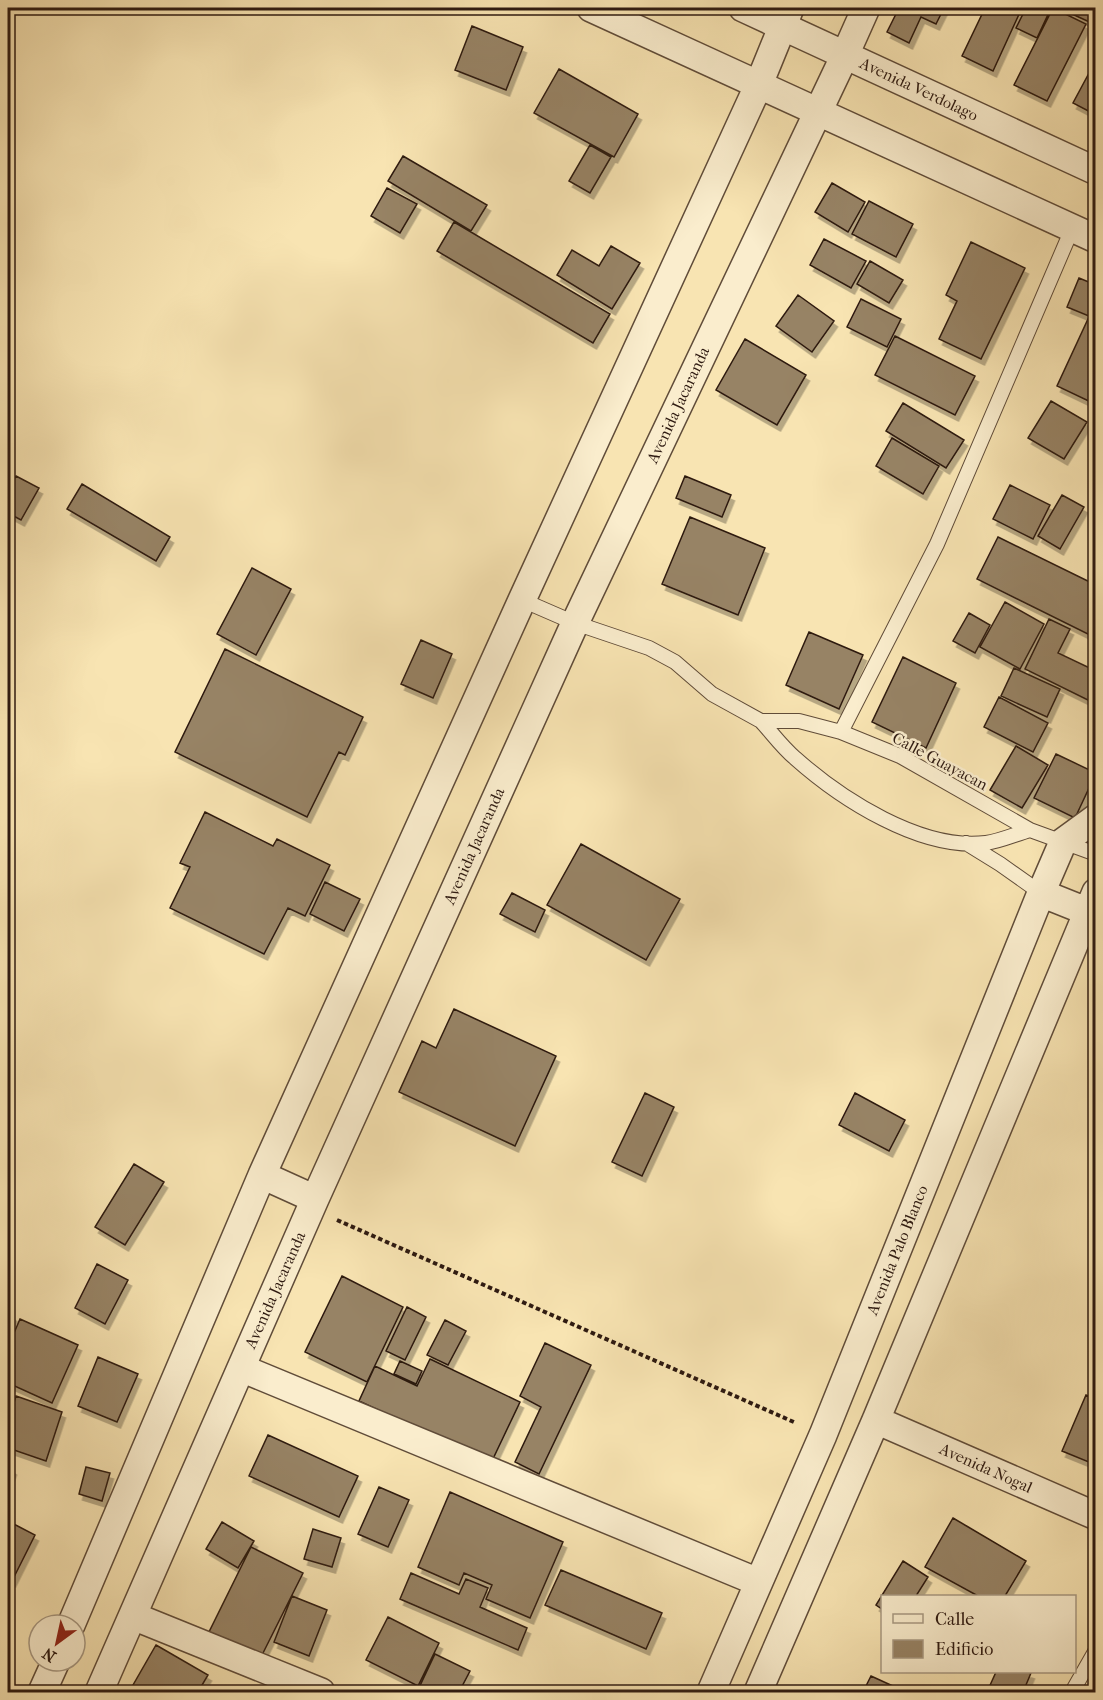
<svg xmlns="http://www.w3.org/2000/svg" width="1103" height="1700" font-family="'IM FELL French Canon',serif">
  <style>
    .building { fill: #978365; stroke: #2e1a11; stroke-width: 1.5; filter: url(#shadow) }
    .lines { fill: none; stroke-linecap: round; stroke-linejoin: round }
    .service-casing { stroke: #604c39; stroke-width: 16 }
    .minor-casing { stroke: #604c39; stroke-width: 30 }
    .path { stroke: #2e1a11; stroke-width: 4; stroke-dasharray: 4.5 3; stroke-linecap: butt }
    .service { stroke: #faedcd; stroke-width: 14 }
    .minor { stroke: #faedcd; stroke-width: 27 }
    .labels { text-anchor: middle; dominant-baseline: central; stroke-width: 5; stroke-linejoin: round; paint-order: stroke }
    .street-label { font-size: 16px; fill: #2e1a11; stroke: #faedcd }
  </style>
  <defs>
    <filter id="shadow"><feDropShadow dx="3.5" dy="6" stdDeviation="0" flood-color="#0004"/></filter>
  </defs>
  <rect width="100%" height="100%" fill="#f8e4b2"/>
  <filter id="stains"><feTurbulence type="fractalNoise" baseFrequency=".00333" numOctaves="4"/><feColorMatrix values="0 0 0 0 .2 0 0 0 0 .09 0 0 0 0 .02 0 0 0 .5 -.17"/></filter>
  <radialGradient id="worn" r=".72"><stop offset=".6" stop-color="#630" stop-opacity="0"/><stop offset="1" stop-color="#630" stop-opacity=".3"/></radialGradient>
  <!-- building -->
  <path class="building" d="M 899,8 L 944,8 L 936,24 L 921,17 L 909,43 L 887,32 Z
    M 985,8 L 1016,8 L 1021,10 L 993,71 L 962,56 Z
    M 1024,8 L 1051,8 L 1037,38 L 1016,28 L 1026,8 Z
    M 1053,8 L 1086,24 L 1047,101 L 1014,85 Z
    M 1059,8 L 1096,8 L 1096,25 Z
    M 472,26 L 523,47 L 506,90 L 455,70 Z
    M 1096,60 L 1096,115 L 1073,103 Z
    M 559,69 L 638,114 L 614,157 L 534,113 Z
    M 590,145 L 611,157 L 590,193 L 569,181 Z
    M 403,156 L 487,205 L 471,231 L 388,181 Z
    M 832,183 L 865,202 L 848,232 L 815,212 Z
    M 387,188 L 417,204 L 400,233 L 371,216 Z
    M 869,201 L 913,224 L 896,257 L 852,234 Z
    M 454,222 L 610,314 L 593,343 L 437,251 Z
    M 824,239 L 866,261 L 851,288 L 810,265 Z
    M 971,242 L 1025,268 L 981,359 L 939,339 L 957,301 L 946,295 Z
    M 611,246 L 640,263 L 612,309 L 557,275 L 572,250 L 599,266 Z
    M 870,261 L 903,280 L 889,303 L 857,284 Z
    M 1079,278 L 1096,285 L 1096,319 L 1067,307 Z
    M 798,295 L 834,321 L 812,352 L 776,326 Z
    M 861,299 L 901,319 L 887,347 L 847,327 Z
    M 1088,319 L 1096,322 L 1095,404 L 1057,386 Z
    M 895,336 L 975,376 L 955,415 L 875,375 Z
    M 745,339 L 806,375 L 777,425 L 716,390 Z
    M 1051,401 L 1087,422 L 1064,459 L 1028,438 Z
    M 903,403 L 964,440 L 946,468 L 886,431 Z
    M 892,438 L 939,466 L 923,494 L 876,466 Z
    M 16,476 L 39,488 L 21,520 L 8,513 L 8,490 Z
    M 685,476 L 731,495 L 722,517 L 676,498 Z
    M 82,484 L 170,537 L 156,561 L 67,509 Z
    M 1010,485 L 1050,505 L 1033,539 L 993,519 Z
    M 1062,495 L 1084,507 L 1060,549 L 1038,536 Z
    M 690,517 L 765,548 L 738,615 L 662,584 Z
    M 998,537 L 1096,585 L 1096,638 L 977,579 Z
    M 252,568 L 291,589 L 256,655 L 217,634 Z
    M 1005,602 L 1044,624 L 1020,669 L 980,647 Z
    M 969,613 L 990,625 L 975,653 L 953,641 Z
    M 1049,619 L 1070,629 L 1058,653 L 1096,671 L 1096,704 L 1025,669 Z
    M 809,632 L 863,655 L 839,709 L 786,685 Z
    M 421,640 L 452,654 L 433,698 L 401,684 Z
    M 225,649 L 363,717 L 345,755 L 339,752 L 307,817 L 175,752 Z
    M 903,657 L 956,683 L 926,748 L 872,722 Z
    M 1014,668 L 1060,689 L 1047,717 L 1001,696 Z
    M 999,697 L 1048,723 L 1033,752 L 984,727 Z
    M 1016,746 L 1048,765 L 1022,808 L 990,790 Z
    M 1056,754 L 1096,773 L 1075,818 L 1034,798 Z
    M 205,812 L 273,846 L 277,839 L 330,865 L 305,916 L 288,908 L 264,954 L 170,908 L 190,867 L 180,863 Z
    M 581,844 L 680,899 L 646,960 L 547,905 Z
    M 325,882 L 360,899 L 344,931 L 310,914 Z
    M 512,893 L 545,910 L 535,932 L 500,914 Z
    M 454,1009 L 556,1056 L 515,1146 L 399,1092 L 422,1041 L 436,1048 Z
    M 645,1093 L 674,1107 L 642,1176 L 612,1162 Z
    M 855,1093 L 905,1120 L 889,1151 L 839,1125 Z
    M 134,1164 L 164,1182 L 125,1245 L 95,1227 Z
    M 97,1264 L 128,1280 L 105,1324 L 75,1308 Z
    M 342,1276 L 403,1307 L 367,1382 L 305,1352 Z
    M 407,1307 L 426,1317 L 405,1360 L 386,1351 Z
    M 8,1312 L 14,1316 L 8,1327 Z
    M 20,1319 L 78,1345 L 52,1403 L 8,1383 L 8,1347 Z
    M 445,1320 L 466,1331 L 448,1365 L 427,1355 Z
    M 545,1343 L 591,1365 L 539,1474 L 515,1462 L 541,1407 L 520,1396 Z
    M 98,1357 L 138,1374 L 117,1422 L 78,1406 Z
    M 430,1359 L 520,1402 L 491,1463 L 359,1401 L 375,1366 L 417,1386 Z
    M 400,1361 L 422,1371 L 416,1384 L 394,1374 Z
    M 1086,1395 L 1096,1399 L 1096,1465 L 1062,1451 Z
    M 16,1396 L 62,1412 L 46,1461 L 8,1448 L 8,1422 Z
    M 268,1435 L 358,1476 L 339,1517 L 249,1476 Z
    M 8,1466 L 13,1469 L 8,1482 Z
    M 86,1467 L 110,1473 L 102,1501 L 79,1494 Z
    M 379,1487 L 409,1500 L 388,1547 L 358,1534 Z
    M 450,1492 L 563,1542 L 530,1618 L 486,1599 L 492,1585 L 464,1573 L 459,1585 L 418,1567 Z
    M 953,1518 L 1026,1561 L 1005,1596 L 978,1596 L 925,1567 Z
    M 8,1521 L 35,1535 L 12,1581 L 8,1579 Z
    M 222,1522 L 254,1541 L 238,1568 L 206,1549 Z
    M 313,1529 L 341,1538 L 332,1567 L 304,1559 Z
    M 251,1547 L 303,1573 L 260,1659 L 208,1634 Z
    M 903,1561 L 928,1577 L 916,1596 L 882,1596 L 882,1609 L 876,1605 Z
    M 561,1570 L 662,1613 L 646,1649 L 545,1605 Z
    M 411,1573 L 459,1594 L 466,1579 L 488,1588 L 480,1607 L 527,1628 L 518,1650 L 400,1599 Z
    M 292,1596 L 327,1610 L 309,1656 L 274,1642 Z
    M 388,1617 L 439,1643 L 418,1686 L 366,1660 Z
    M 156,1645 L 208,1675 L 198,1692 L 179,1692 L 168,1686 L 165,1692 L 129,1692 Z
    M 435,1654 L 470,1671 L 459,1692 L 417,1692 Z
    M 996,1672 L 1028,1672 L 1031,1673 L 1023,1692 L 987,1692 Z
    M 871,1676 L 906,1692 L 863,1692 Z
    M 210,1687 L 220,1692 L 207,1692 Z"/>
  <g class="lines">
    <!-- service casing -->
    <g class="service-casing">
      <path id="service" d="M 522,600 L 575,623 L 649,648 L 675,662 L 712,694 L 761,721 L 799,721 L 841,732 L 900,756 L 1030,830 L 1096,854
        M 761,721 C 772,733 782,747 795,758 C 841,799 921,851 986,843 C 1000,841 1016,834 1030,830
        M 841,732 L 937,544 L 1072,229
        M 966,843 L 1000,864 L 1041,893
        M 1072,1692 L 1096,1650"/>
    </g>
    <!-- minor casing -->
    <g class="minor-casing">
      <path id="minor" d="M 591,8 L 1096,239
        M 743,8 L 1096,171
        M 1041,893 L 1096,915
        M 262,1175 L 315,1199
        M 241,1368 L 758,1582
        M 876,1420 L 1096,1516
        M 133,1616 L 321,1692
        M 71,1625 L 262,1175 L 522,600 L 759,84 L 790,8
        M 42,1692 L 56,1661
        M 99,1692 L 315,1199 L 575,623 L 845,55 L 866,8
        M 711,1692 L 823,1435 L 1041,893 L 1063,842 L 1096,818
        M 758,1692 L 876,1420 L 1096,892"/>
    </g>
    <!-- path -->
    <path class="path" d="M 337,1220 L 796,1423"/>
    <!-- service -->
    <use href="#service" class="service"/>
    <!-- minor -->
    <use href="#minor" class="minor"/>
  </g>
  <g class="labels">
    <!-- street labels -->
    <g class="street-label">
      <text transform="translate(919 89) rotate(25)">Avenida Verdolago</text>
      <text transform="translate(678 405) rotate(-65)">Avenida Jacaranda</text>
      <text transform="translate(940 761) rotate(28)">Calle Guayacan</text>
      <text transform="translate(474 846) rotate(-66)">Avenida Jacaranda</text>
      <text transform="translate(897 1250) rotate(-68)">Avenida Palo Blanco</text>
      <text transform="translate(275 1290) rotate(-66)">Avenida Jacaranda</text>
      <text transform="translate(986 1468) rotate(24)">Avenida Nogal</text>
    </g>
  </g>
  <!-- margin -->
  <rect width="1103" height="1700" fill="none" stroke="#f8e4b2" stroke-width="30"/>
  <rect x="9" y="9" width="1085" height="1682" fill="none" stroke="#2e1a11" stroke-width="3"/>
  <rect x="15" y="15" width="1073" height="1670" fill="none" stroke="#2e1a11" stroke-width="1.5"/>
  <!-- legend -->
  <rect x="881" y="1595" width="195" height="78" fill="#faedcd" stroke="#a89982" stroke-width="1.5"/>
  <rect x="893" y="1614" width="30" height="9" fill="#faedcd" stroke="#a89982" stroke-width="1.5"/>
  <text x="935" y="1625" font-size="18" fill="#2e1a11">Calle</text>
  <rect x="893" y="1640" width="30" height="18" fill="#978365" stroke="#a89982" stroke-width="1.5"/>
  <text x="935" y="1655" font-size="18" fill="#2e1a11">Edificio</text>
  <!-- north arrow -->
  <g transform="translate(57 1643) rotate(213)"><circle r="28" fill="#faedcd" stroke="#a89982" stroke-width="1.5"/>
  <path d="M0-4.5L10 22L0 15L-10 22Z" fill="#8f2418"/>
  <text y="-9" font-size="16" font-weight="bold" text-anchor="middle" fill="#2e1a11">N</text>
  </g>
  <rect width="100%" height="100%" filter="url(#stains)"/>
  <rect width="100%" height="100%" fill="url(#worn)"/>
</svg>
